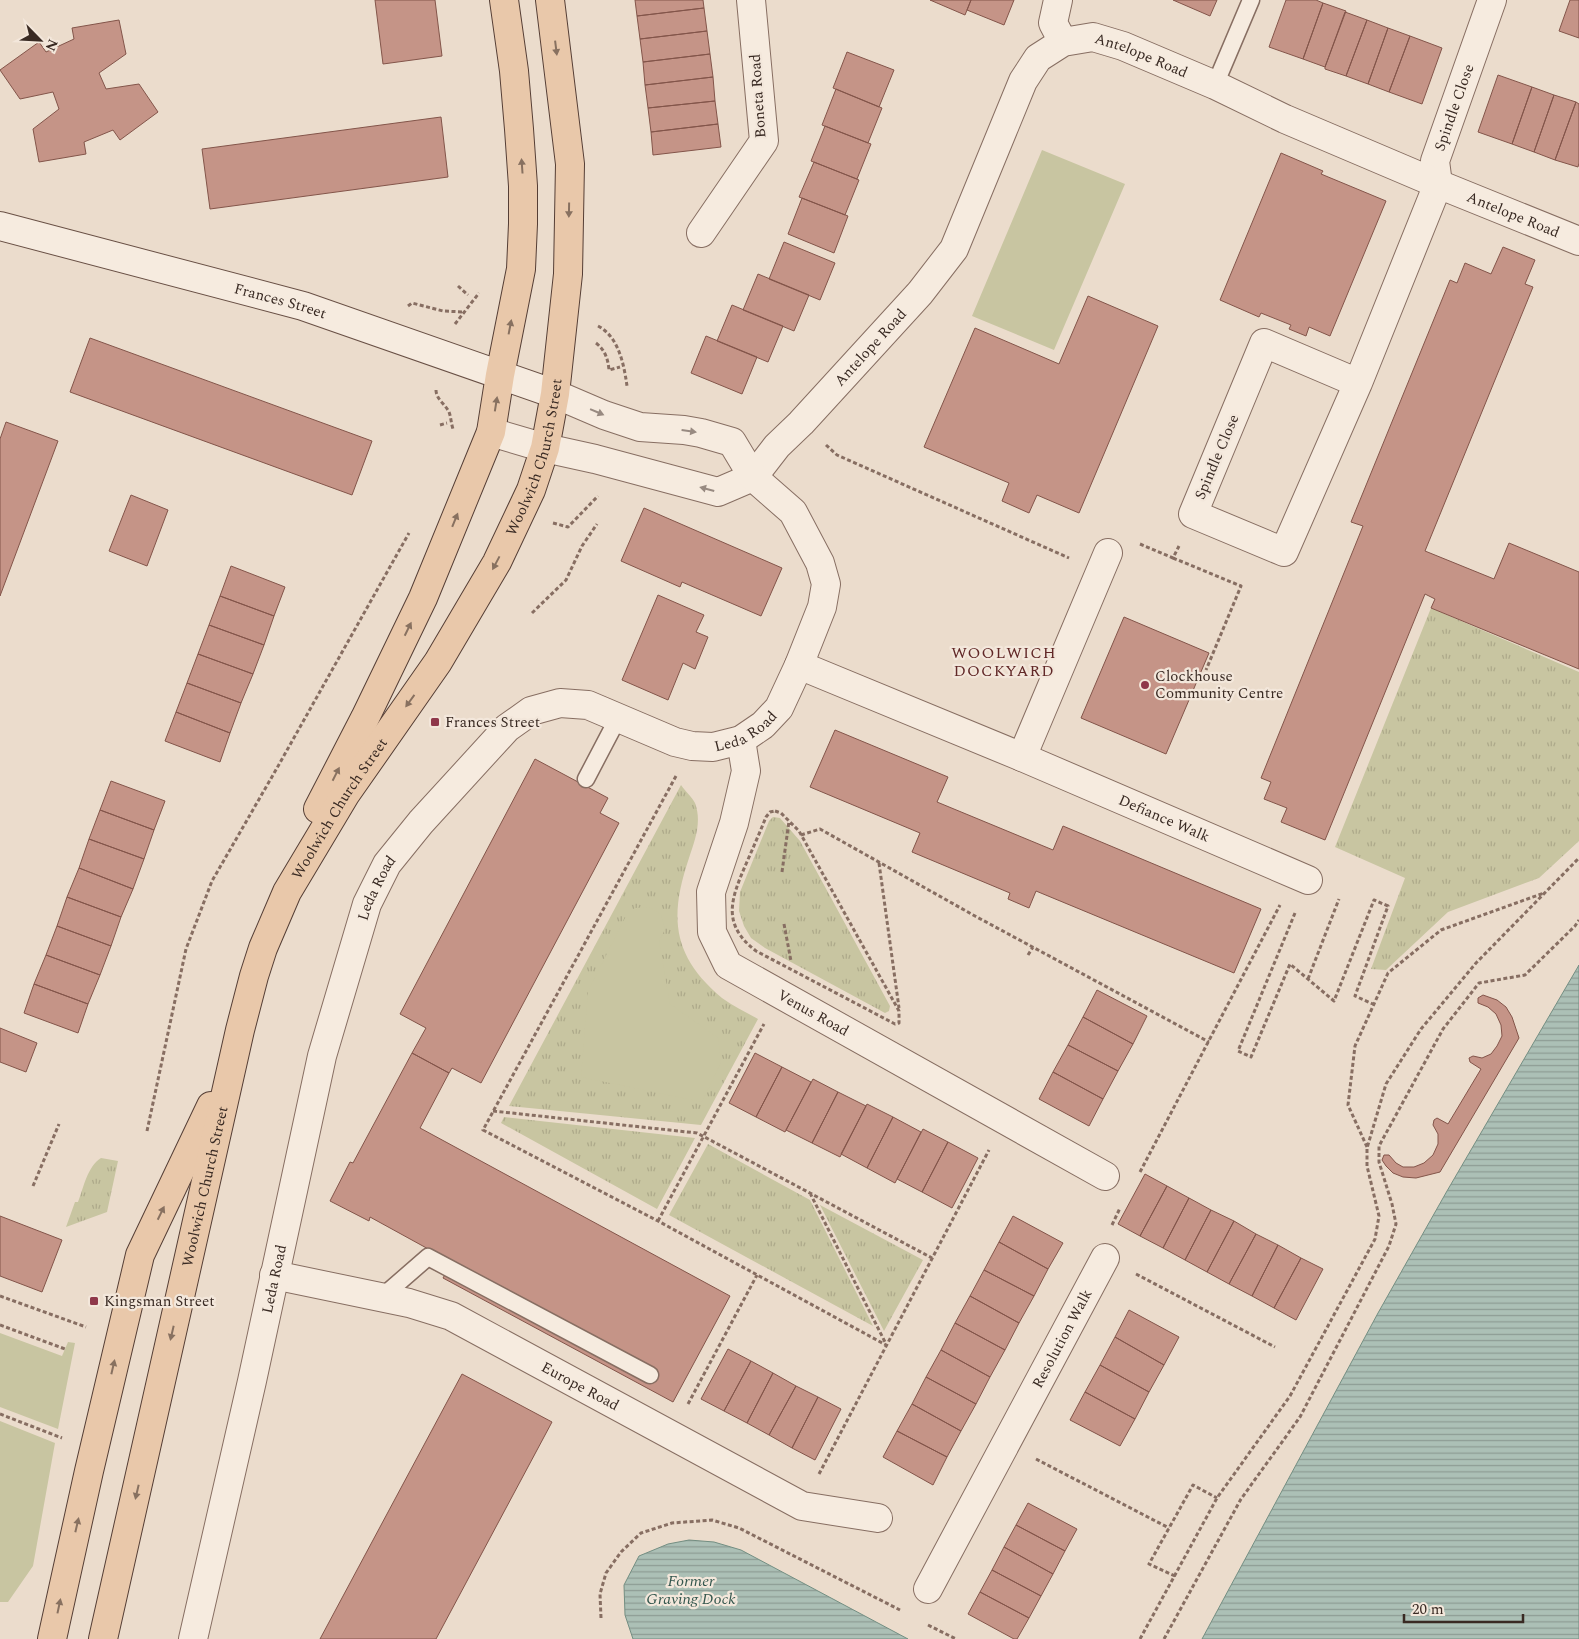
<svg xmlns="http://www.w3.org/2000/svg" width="1579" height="1639" font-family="Spectral,serif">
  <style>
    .grass { fill: url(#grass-tufts) }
    .green { fill: #c8c5a1 }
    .water { fill: url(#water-rules); stroke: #738e82 }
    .building { fill: #c59487; stroke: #83554a }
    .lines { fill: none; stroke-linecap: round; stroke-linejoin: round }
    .lane-casing { stroke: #876e62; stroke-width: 19 }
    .street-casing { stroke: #876e62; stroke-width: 30 }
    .secondary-casing { stroke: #695045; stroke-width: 30 }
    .primary-casing { stroke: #553e35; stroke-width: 30 }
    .path { stroke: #876e62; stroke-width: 3; stroke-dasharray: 4 2.5; stroke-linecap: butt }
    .lane { stroke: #f6ebdf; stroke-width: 16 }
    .street { stroke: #f6ebdf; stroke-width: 28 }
    .secondary { stroke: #f6ebdf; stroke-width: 28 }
    .primary { stroke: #e9c8aa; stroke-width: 28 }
    .oneway { fill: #887160 }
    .oneway2 { fill: #988a81 }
    .poi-dot { fill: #8f384a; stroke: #f3e7db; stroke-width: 2 }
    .labels { text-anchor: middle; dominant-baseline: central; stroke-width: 4.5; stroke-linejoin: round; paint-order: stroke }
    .street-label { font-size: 15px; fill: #392a23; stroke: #f3e7db }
    .poi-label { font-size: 15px; fill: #392a23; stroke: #f3e7db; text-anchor: start }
    .neighbourhood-label { font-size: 16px; letter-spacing: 1px; fill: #612827; stroke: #f3e7db }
    .water-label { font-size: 16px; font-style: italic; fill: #34574e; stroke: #f3e7db }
  </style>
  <defs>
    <pattern id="grass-tufts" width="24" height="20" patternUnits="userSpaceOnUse" patternTransform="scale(1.25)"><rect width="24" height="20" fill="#c8c5a1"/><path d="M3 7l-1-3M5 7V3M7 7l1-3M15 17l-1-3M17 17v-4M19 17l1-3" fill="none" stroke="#ada98a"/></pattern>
    <pattern id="water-rules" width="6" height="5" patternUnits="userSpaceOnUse" patternTransform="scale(1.25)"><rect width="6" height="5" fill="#acc0b6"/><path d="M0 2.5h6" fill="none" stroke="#8d9c94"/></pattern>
  </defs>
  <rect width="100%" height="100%" fill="#ebdccc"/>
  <!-- grass -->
  <path class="grass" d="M 1431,608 L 1579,672 L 1579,841 L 1539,878 L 1448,912 L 1386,970 L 1371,969 L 1405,878 L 1335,847 Z
    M 681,785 C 685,791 692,797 695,803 C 702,822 695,840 689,858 C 669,917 672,956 722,998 C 733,1006 746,1012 758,1019 L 701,1125 L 509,1106 Z
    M 773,817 L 780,818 L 800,841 L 890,1006 L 889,1011 L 885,1013 L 765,948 L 751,938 L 744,926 L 739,911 L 740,892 L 769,821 Z
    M 504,1117 L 695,1138 L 657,1209 L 501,1123 Z
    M 708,1144 L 810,1200 L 873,1326 L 669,1215 Z
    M 101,1158 L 118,1161 L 107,1212 L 66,1227 L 75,1202 L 78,1202 C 84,1187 87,1167 101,1158 Z
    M 820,1205 L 923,1260 L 884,1331 Z"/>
  <!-- green -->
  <path class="green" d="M 1042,150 L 1125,184 L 1054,350 L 972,316 Z
    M 650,907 L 661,915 L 665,929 L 659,942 L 670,1004 L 718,1038 L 721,1062 L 702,1102 L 581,1077 L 588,991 L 625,918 L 635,908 Z
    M 0,1333 L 62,1356 L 68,1342 L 75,1343 L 58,1429 L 0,1407 Z
    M 0,1421 L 55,1443 L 33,1566 L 8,1602 L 0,1602 Z"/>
  <!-- water -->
  <path class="water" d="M 1579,965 L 1579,1639 L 1202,1639 L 1378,1313 L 1447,1191 Z
    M 689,1540 L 714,1542 L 741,1550 L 908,1639 L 633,1639 L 625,1615 L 624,1585 L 639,1556 L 668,1544 Z"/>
  <!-- building -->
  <path class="building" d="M 375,0 L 435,0 L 442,56 L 383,64 Z
    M 635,0 L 703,0 L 704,8 L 637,16 Z
    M 930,0 L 971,0 L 965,15 Z
    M 971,0 L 1014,0 L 1004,25 L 967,10 Z
    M 1173,0 L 1217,0 L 1210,16 Z
    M 1286,0 L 1316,0 L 1323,3 L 1303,59 L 1269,47 Z
    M 1570,0 L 1579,0 L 1579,38 L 1559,31 Z
    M 1323,3 L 1346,11 L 1325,67 L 1303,59 Z
    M 704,8 L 707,31 L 640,39 L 637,16 Z
    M 1345,12 L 1367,20 L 1346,76 L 1325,69 L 1325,67 Z
    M 119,20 L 126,54 L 99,73 L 106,89 L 139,84 L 158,112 L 120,140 L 113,130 L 84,142 L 86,154 L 39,162 L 33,129 L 59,109 L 53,92 L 20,99 L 0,70 L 39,42 L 46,52 L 74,39 L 72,28 Z
    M 1367,20 L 1388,28 L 1368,84 L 1346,76 Z
    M 1388,28 L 1410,36 L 1389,92 L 1368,84 Z
    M 707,31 L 710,54 L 643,62 L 640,39 Z
    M 1410,36 L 1442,48 L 1422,104 L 1389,92 Z
    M 847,52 L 894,70 L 879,107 L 833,88 Z
    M 710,54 L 713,77 L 645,85 L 643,62 Z
    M 1498,75 L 1532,87 L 1512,144 L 1478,132 Z
    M 713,77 L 715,101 L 648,108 L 645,85 Z
    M 1532,87 L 1554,95 L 1534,152 L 1512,144 Z
    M 836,89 L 882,108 L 868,143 L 822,125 Z
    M 1554,95 L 1576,102 L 1555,160 L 1534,152 Z
    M 715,101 L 718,124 L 651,132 L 648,108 Z
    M 1576,102 L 1579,104 L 1579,163 L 1578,167 L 1555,160 Z
    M 441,117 L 448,177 L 210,209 L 202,149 Z
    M 718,124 L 721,147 L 653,155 L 651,132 Z
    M 825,126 L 871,144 L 857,179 L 811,161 Z
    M 1281,153 L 1323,171 L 1321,174 L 1386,201 L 1330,336 L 1309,327 L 1306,336 L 1289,329 L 1291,325 L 1261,313 L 1259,317 L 1220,300 Z
    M 814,162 L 859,180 L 845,215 L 799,197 Z
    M 802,198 L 848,216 L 834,253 L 788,234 Z
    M 784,242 L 835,263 L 820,300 L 769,279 Z
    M 1503,247 L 1535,260 L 1525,284 L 1533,287 L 1425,551 L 1494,579 L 1509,543 L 1579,572 L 1579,669 L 1431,608 L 1435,599 L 1425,594 L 1325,840 L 1281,822 L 1287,808 L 1264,799 L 1271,782 L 1261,778 L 1363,526 L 1351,522 L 1450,280 L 1457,283 L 1465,263 L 1491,274 Z
    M 758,274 L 809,295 L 794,331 L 743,310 Z
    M 1088,296 L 1158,326 L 1079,513 L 1037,495 L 1029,513 L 1002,501 L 1009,483 L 924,447 L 975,328 L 1059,364 Z
    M 732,305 L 783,326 L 768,362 L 717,341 Z
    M 706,336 L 757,357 L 742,394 L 691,373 Z
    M 90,338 L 372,441 L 352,495 L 70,392 Z
    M 6,422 L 58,441 L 0,596 L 0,439 Z
    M 131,495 L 168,510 L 147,566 L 109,551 Z
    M 644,508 L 782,568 L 761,616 L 682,582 L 680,587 L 621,561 Z
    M 231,566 L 285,587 L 274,616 L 220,596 Z
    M 658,595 L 704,615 L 696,632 L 708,637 L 695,669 L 683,663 L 668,700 L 622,680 Z
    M 220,596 L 274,616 L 264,645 L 209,625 Z
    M 1124,617 L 1209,653 L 1166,754 L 1081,718 Z
    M 209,625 L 264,645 L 253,674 L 198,654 Z
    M 198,654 L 253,674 L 241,703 L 187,683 Z
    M 187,683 L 241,703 L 230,733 L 176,712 Z
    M 176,712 L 230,733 L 220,762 L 165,741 Z
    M 835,730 L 948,777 L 937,802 L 1053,850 L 1063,826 L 1261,909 L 1234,973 L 1036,891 L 1029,908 L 1008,899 L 1010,893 L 912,852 L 920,833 L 810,787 Z
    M 535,759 L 608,798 L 600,813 L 619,823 L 481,1083 L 452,1068 L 449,1073 L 412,1053 L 426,1028 L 400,1014 Z
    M 111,781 L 165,801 L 154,830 L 100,810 Z
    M 100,810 L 154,830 L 144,859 L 89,839 Z
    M 89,839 L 144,859 L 133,889 L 79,868 Z
    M 79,868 L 133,889 L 121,917 L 67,897 Z
    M 67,897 L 121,917 L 111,946 L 57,926 Z
    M 57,926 L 111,946 L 100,975 L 46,955 Z
    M 46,955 L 100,975 L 88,1004 L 34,984 Z
    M 34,984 L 88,1004 L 78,1033 L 24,1013 Z
    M 1097,990 L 1147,1016 L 1133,1044 L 1083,1017 Z
    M 1483,995 L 1497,1000 L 1506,1007 L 1512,1017 L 1519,1038 L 1440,1172 L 1416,1178 L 1403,1177 L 1393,1173 L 1386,1166 L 1382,1160 L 1384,1155 L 1389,1155 L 1396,1163 L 1403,1167 L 1414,1167 L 1424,1163 L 1433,1155 L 1438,1144 L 1438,1134 L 1433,1125 L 1434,1120 L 1437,1118 L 1448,1124 L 1481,1069 L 1470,1062 L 1469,1058 L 1473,1056 L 1482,1058 L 1491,1054 L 1497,1046 L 1502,1036 L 1501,1025 L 1496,1014 L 1488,1007 L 1478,1003 L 1478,998 Z
    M 1083,1017 L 1133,1044 L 1118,1071 L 1068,1045 Z
    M 0,1028 L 37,1043 L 26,1072 L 0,1062 Z
    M 1068,1045 L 1118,1071 L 1103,1099 L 1053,1072 Z
    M 412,1053 L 449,1073 L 420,1128 L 730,1296 L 673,1402 L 443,1278 L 452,1262 L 370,1217 L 369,1221 L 330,1201 L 350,1162 L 353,1163 Z
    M 755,1053 L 782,1067 L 756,1117 L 729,1103 Z
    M 782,1067 L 811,1082 L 785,1132 L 756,1117 Z
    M 1053,1072 L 1103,1099 L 1089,1126 L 1039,1099 Z
    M 813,1079 L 838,1092 L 812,1143 L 786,1130 Z
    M 838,1092 L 866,1106 L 840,1157 L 812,1143 Z
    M 867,1104 L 893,1117 L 867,1168 L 841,1154 Z
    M 893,1117 L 921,1132 L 895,1183 L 867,1168 Z
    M 923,1129 L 948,1142 L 922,1192 L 897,1179 Z
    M 948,1142 L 978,1158 L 952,1208 L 922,1192 Z
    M 1145,1174 L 1167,1186 L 1140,1236 L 1118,1224 Z
    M 1167,1186 L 1189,1198 L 1163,1248 L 1140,1236 Z
    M 1189,1198 L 1211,1210 L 1185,1260 L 1163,1248 Z
    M 1211,1210 L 1234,1221 L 1207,1272 L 1185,1260 Z
    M 0,1216 L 62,1240 L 42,1292 L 0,1276 Z
    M 1013,1216 L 1063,1243 L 1048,1269 L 999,1242 Z
    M 1234,1221 L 1256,1234 L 1229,1284 L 1207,1272 Z
    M 1256,1234 L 1278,1245 L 1252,1296 L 1229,1284 Z
    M 999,1242 L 1048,1269 L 1034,1296 L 984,1270 Z
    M 1278,1245 L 1301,1258 L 1274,1308 L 1252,1296 Z
    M 1301,1258 L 1323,1269 L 1296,1320 L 1274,1308 Z
    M 984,1270 L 1034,1296 L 1019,1323 L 970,1296 Z
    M 970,1296 L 1019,1323 L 1005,1350 L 955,1323 Z
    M 1129,1310 L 1179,1337 L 1164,1365 L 1115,1337 Z
    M 955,1323 L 1005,1350 L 990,1377 L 941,1350 Z
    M 1115,1337 L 1164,1365 L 1149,1392 L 1100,1365 Z
    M 728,1349 L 751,1361 L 724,1411 L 701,1399 Z
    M 941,1350 L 990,1377 L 976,1404 L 926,1377 Z
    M 751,1361 L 773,1373 L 747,1423 L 724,1411 Z
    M 1100,1365 L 1149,1392 L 1135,1419 L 1085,1392 Z
    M 773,1373 L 796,1386 L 769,1435 L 747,1423 Z
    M 462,1374 L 552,1422 L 436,1639 L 320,1639 Z
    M 926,1377 L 976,1404 L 961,1431 L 912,1404 Z
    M 796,1386 L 818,1397 L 792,1448 L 769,1435 Z
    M 1085,1392 L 1135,1419 L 1120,1446 L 1070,1420 Z
    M 818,1397 L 841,1409 L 815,1460 L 792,1448 Z
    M 912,1404 L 961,1431 L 947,1457 L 897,1431 Z
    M 897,1431 L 947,1457 L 933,1485 L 883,1457 Z
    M 1028,1503 L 1077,1529 L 1065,1551 L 1016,1525 Z
    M 1016,1525 L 1065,1551 L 1053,1574 L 1004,1547 Z
    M 1004,1547 L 1053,1574 L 1041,1596 L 992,1570 Z
    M 992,1570 L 1041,1596 L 1029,1618 L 980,1592 Z
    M 980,1592 L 1029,1618 L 1017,1639 L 1014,1639 L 968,1614 Z"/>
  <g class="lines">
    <!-- lane casing -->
    <g class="lane-casing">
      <path id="lane" d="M 1215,85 L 1251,0
        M 586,779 L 618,718
        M 382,1297 L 428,1257 L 650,1375"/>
    </g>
    <!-- street casing -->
    <g class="street-casing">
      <g id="street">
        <path d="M 1058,0 L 1053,23 L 1063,42"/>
        <path d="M 701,233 L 764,141 L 751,0"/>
        <path id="s1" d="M 1358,383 L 1264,343 L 1193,514 L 1284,552 L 1358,383 L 1438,184 L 1435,161 L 1492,0"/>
        <path d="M 491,432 L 545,448 L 595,459 L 718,492 L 753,477"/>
        <path id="s2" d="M 753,477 L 777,446 L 801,423 L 920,293 L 954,249 L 1023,81 L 1038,58 L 1063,42 L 1093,37 L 1123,46 L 1215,85 L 1285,119 L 1438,184 L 1579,241"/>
        <path id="s3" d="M 799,665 L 1022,757 L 1308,880"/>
        <path id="s4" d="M 741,740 L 746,771 L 734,823 L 711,892 L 712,932 L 728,965 L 1105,1176"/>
        <path d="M 1022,757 L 1108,553"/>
        <path id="s5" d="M 274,1275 L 409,1303 L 451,1316 L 802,1506 L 878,1518"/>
        <path id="s6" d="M 928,1589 L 1105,1258"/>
        <path id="s7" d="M 193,1639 L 252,1381 L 322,1056 L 367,904 L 387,864 L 421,822 L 507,728 L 531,711 L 560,703 L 588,705 L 675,742 L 692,746 L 713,747 L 741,740 L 763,725 L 779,708 L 799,665 L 822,607 L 826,584 L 820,563 L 793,512 L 753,477 L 732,442 L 701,433 L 684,430 L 640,427 L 604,415 L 555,394"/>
      </g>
    </g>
    <!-- secondary casing -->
    <g class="secondary-casing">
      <g id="secondary">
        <path id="s8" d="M 0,226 L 303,306 L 555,394"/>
      </g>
    </g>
    <!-- primary casing -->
    <g class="primary-casing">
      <g id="primary">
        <path d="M 318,809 L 365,718 L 423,598 L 491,432 L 500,375 L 521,269 L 523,224 L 523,186 L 519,129 L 514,71 L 504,0"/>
        <path d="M 52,1639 L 89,1471 L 140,1255 L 211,1106"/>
        <path id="s9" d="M 103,1639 L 240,1030 L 254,976 L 263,948 L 287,892 L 345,795 L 438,662 L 497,562 L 531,490 L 545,448 L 555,394 L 568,274 L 570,164 L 550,0"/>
      </g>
    </g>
    <!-- path -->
    <path class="path" d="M 458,286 L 468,295
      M 408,306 L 412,303 L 443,311 L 464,312
      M 455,324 L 479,293
      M 598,326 C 619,337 624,365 627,386
      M 596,343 C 605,350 608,359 609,370 L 620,367
      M 436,390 C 436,399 445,404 449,412 C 451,417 451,423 453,429
      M 440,425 L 447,423
      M 826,445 L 837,455 L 1069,558
      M 553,523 L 568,527 L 598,496
      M 1140,544 L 1173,558 L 1179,546
      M 1173,558 L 1241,586 L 1206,670
      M 532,613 L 566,580 L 582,546 L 597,524
      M 676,776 L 483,1130 L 658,1221 L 886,1345
      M 775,811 L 781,813 L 799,831 L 899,1011 L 899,1023 L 895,1024 L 756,951 C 721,924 731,899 746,864 C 753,848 760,832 766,817 L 770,812 Z
      M 801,835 L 820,829 L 975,916 L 1209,1042
      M 879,863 L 899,1008
      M 782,872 L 789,821
      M 1295,913 L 1238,1051 L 1251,1057 L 1290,964 L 1334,1001 L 1374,900 L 1388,906 L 1355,996 L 1373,1004
      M 784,924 L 791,961
      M 1028,955 L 1033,947
      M 1308,979 L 1339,899
      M 493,1111 L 697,1133 L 932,1258
      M 147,1131 L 186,949 L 212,881 L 277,768 L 409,533
      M 1367,1147 L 1348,1105 L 1355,1046 L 1388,973 L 1441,930 L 1544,893
      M 1140,1172 L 1280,905
      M 33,1186 L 59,1124
      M 810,1193 L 886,1344
      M 658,1221 L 764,1024
      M 1112,1225 L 1120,1208
      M 1136,1274 L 1275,1347
      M 0,1296 L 86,1327
      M 0,1325 L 65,1349
      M 688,1404 L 757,1275
      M 0,1414 L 62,1438
      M 1036,1459 L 1169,1528
      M 819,1474 L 989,1150
      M 1175,1576 L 1149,1564 L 1193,1485 L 1217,1498
      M 601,1618 L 600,1594 L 606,1573 L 621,1552 L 641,1533 L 672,1523 L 712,1520 L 739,1528 L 900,1610
      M 928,1625 L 956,1639
      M 1140,1639 L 1217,1498 L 1290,1396 L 1375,1239 L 1379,1216 L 1367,1166 L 1367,1148 L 1386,1084 L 1421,1029 L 1476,963 L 1579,858
      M 1164,1639 L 1241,1499 L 1300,1417 L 1389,1246 L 1396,1224 L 1392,1204 L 1379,1162 L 1379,1146 L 1443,1029 L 1479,983 L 1525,975 L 1575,926 L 1579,920"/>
    <!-- lane -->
    <use href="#lane" class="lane"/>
    <!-- street -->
    <use href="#street" class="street"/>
    <!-- secondary -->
    <use href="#secondary" class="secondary"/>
    <!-- primary -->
    <use href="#primary" class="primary"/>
  </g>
  <!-- one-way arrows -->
  <defs><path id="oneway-solid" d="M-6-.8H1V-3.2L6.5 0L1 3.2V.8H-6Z" transform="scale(1.25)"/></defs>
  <g class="oneway">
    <use href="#oneway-solid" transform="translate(556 48) rotate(83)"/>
    <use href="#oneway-solid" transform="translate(522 166) rotate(-94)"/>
    <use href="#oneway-solid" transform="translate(569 210) rotate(91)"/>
    <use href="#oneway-solid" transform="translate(510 327) rotate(-79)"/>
    <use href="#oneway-solid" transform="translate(496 404) rotate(-81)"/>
    <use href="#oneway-solid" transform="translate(455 520) rotate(-68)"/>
    <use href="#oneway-solid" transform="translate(496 563) rotate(118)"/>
    <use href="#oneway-solid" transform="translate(408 629) rotate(-64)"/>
    <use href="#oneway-solid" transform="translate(410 701) rotate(126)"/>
    <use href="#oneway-solid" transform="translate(336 774) rotate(-63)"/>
    <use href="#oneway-solid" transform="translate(161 1213) rotate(-64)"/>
    <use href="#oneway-solid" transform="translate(172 1333) rotate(103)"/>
    <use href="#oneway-solid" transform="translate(113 1367) rotate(-77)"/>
    <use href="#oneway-solid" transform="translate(137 1492) rotate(103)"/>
    <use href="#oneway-solid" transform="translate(77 1525) rotate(-77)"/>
    <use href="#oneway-solid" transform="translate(59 1606) rotate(-78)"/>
  </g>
  <g class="oneway2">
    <use href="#oneway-solid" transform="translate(597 412) rotate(23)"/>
    <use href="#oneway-solid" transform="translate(689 431) rotate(8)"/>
    <use href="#oneway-solid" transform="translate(707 489) rotate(-165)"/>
  </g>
  <!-- markers -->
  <g class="poi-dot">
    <circle cx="1145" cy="685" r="5"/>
    <rect x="430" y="717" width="10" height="10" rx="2.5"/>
    <rect x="89" y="1296" width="10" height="10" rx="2.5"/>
  </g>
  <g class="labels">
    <!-- street labels -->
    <g class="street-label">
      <text stroke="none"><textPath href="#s2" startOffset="625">Antelope Road</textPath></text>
      <text transform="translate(758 96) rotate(-94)">Boneta Road</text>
      <text stroke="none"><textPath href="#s1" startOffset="865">Spindle Close</textPath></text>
      <text stroke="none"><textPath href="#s2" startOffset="1030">Antelope Road</textPath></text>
      <text stroke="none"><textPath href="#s8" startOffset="290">Frances Street</textPath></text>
      <text stroke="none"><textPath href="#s2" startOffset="175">Antelope Road</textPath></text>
      <text stroke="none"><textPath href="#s9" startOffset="1274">Woolwich Church Street</textPath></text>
      <text transform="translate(1217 457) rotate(-67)">Spindle Close</text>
      <text stroke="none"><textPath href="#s7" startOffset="1239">Leda Road</textPath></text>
      <text stroke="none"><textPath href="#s9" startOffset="869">Woolwich Church Street</textPath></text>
      <text stroke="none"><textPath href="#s3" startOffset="396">Defiance Walk</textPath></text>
      <text stroke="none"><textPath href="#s7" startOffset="774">Leda Road</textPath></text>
      <text stroke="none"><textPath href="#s4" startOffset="332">Venus Road</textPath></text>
      <text stroke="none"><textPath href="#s9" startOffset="464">Woolwich Church Street</textPath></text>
      <text stroke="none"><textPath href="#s7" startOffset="369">Leda Road</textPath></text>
      <text stroke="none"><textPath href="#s6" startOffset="284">Resolution Walk</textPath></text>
      <text stroke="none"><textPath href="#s5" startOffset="329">Europe Road</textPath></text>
    </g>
    <!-- poi labels -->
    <g class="poi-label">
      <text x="1155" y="676">Clockhouse<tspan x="1155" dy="17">Community Centre</tspan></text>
      <text x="445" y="722">Frances Street</text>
      <text x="104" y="1301">Kingsman Street</text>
    </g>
    <!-- neighbourhood labels -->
    <g class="neighbourhood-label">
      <text x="1004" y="653">WOOLWICH<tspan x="1004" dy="18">DOCKYARD</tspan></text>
    </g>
    <!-- water labels -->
    <g class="water-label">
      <text x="691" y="1581">Former<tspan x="691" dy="18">Graving Dock</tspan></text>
    </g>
  </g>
  <!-- north arrow -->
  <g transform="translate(40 40) rotate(114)" stroke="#f3e7db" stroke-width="4" paint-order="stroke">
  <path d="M0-4L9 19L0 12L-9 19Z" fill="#392a23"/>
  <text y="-8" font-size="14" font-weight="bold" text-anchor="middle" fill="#392a23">N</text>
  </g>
  <!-- scale -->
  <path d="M1404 1614v8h119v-8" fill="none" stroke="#392a23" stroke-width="2.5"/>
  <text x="1412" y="1614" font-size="15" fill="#392a23" stroke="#f3e7db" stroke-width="4" paint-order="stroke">20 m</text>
</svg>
